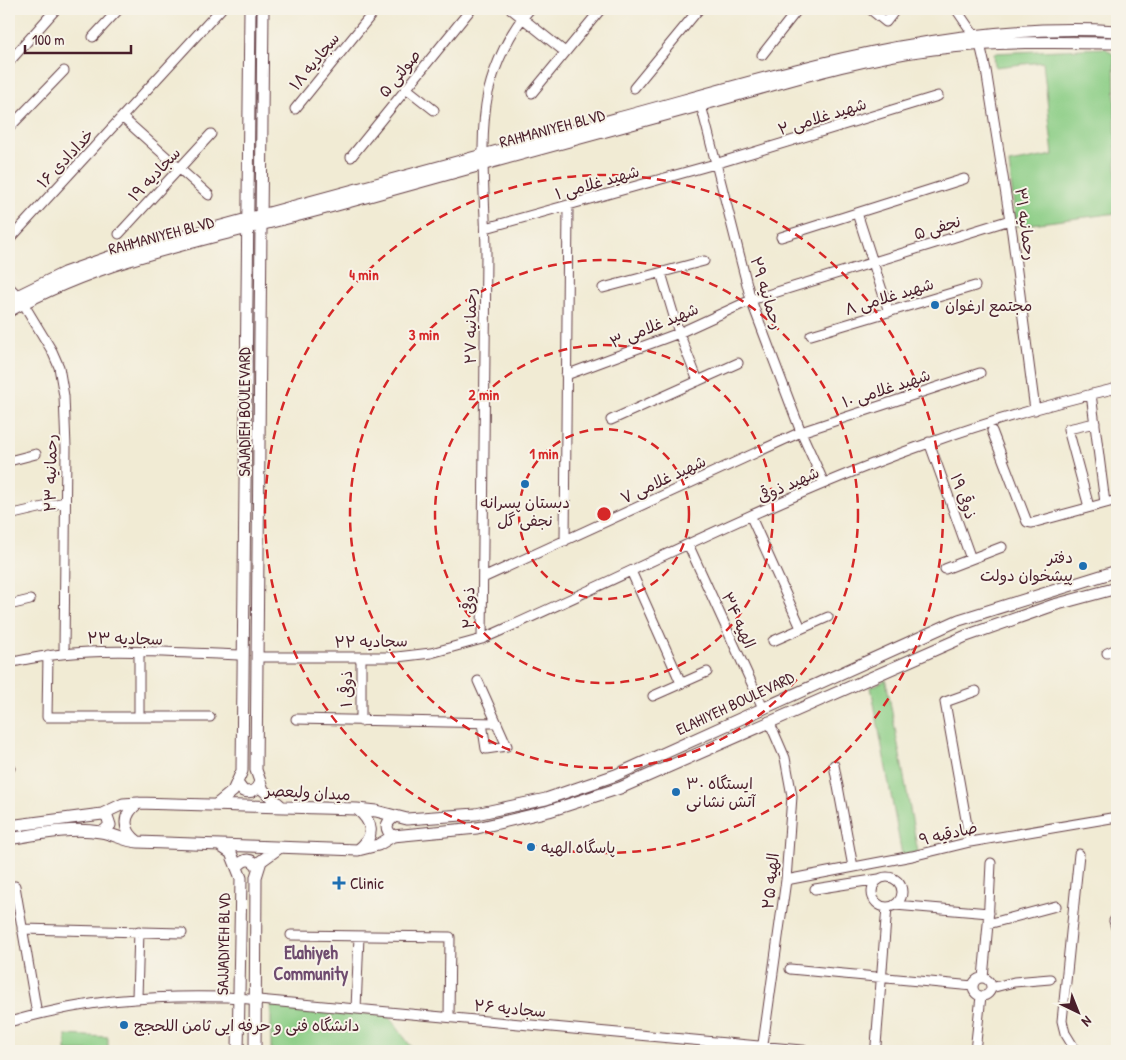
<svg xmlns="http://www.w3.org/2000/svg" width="1126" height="1060" font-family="'Patrick Hand','Playpen Sans Arabic',sans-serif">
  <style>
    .green { fill: #8bcd85; stroke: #6a7658 }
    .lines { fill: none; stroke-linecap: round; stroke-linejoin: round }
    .minor-casing { stroke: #633e44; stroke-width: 11 }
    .major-casing { stroke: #633e44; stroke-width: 13 }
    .minor { stroke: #fff; stroke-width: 9 }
    .major { stroke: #fff; stroke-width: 11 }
    .ring { fill: none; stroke: #d62828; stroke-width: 2.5; stroke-dasharray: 9 6 }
    .poi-dot { fill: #1f6fb2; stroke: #f7f3e8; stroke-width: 2 }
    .labels { text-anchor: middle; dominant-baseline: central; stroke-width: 4; stroke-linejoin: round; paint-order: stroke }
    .street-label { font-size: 16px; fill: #4a1f2b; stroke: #f7f3e8 }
    .poi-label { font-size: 16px; fill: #4a1f2b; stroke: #f7f3e8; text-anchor: start }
    .neighbourhood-label { font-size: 18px; font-weight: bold; fill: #6f4c6f; stroke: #f7f3e8 }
    .centre { fill: #d62828; stroke: #f7f3e8; stroke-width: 2.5 }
    .ring-label { font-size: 15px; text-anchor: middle; font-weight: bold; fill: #d62828; stroke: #f7f3e8; stroke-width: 4; stroke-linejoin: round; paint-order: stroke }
  </style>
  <rect width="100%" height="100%" fill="#f7f3e8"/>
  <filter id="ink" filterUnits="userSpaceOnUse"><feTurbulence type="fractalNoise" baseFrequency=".02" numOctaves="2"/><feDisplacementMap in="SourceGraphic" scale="10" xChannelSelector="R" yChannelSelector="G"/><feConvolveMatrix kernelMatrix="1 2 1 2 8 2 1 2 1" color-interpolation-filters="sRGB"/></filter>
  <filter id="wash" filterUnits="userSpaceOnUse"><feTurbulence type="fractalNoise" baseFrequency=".0096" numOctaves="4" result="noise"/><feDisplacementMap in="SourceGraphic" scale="20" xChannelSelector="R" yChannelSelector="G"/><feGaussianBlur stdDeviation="1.12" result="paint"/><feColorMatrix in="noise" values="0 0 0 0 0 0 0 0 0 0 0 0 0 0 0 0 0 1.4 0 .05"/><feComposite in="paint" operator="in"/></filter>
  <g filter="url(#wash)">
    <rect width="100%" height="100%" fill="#f1ebd4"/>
    <!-- green -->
    <path class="green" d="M 1105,48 L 1114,55 L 1117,213 L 1016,226 L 1009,163 L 1053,155 L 1043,62 L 995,67 L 994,53 Z
      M 886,680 L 918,852 L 902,855 L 871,687 Z
      M 271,1004 L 389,1016 L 414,1051 L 271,1051 Z
      M 66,1035 L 108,1037 L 108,1051 L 66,1051 Z"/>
  </g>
  <g filter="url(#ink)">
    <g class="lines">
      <!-- minor casing -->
      <g class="minor-casing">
        <path id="minor" d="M 511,9 L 565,52
          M 870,9 L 886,22 L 896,9
          M 956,9 L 980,44 L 986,70 L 1012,233 L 1035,410
          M 93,37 L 119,9
          M 762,55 L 798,9
          M 9,62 L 56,9
          M 406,88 L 434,110
          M 634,88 L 699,9
          M 532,93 L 601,9
          M 701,105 L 751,300 L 801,432 L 824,483
          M 295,109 L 376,9
          M 123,118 L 209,195
          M 9,128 L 64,71
          M 351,157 L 471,9
          M 857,213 L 889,312
          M 486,228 L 715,164 L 938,96
          M 119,234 L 211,134
          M 781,237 L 964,179
          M 9,240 L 221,9
          M 661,273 L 679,333 L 698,381
          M 9,287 L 17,295
          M 603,288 L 704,261
          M 23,303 L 52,351 L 59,367 L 64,396 L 66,448 L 64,653
          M 811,335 L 975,286
          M 566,375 L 679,333 L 751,300 L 1010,220
          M 1091,394 L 1105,503
          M 611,420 L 738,363
          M 992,431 L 1027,522 L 1032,523 L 1117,500
          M 929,442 L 971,559
          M 9,461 L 36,454
          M 1089,507 L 1068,429 L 1095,423
          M 9,515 L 65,502
          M 751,517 L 801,628
          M 565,541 L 568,206
          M 688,544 L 763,708
          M 945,569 L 1002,547
          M 631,571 L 681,683
          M 483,578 L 801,432 L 980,373
          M 9,605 L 30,600
          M 482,639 C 484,511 485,383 486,255 C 486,205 478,141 488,93 C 495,64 510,31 530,9
          M 773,641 L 828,617
          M 139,653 L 139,717
          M 1107,653 L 1117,649
          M 48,655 L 47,717 L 210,717
          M 259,657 L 397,657 L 431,653 L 482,639 C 631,574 775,497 929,443 C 990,421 1054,403 1117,388
          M 9,663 C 85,644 165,653 242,655
          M 478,681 L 507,746 L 486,749 L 482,723
          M 653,696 L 707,672
          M 296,719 L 497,723
          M 361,721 L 361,657
          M 834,765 L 853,867
          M 9,769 L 10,768
          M 970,842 L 945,702 L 976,691
          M872 892a15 15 0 1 1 30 0a15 15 0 1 1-30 0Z
          M 786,880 L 912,856 L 970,842 L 1117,817
          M 15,886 L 37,1014
          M 815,889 L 879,879
          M 895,905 L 989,913
          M 1117,917 L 1114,921 L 1117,931
          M 988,924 L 1056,906
          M 22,929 L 182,933
          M 291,935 L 450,937 L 449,1017
          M 790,969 L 973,986
          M 983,978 L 988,924 L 991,863
          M973 987a9 9 0 1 1 18 0a9 9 0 1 1-18 0Z
          M 991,988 L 1014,982 L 1050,979
          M 137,997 L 139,931
          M 356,1009 L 359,936
          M 9,1022 C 86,1000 147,995 227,997 L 812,1051
          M 876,1045 L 887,907
          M 762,1051 L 786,880 L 792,796 L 785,758 L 769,721
          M 975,1051 L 981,996
          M 1076,1051 L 1065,1033 L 1062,1021 L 1079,854"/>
      </g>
      <!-- major casing -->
      <g class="major-casing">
        <path id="major" d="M 263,9 L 256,770 L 263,790 L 281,806
          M 9,300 L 64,273 L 115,255 C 281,209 448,164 615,119 C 779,75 944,20 1117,31
          M 9,311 C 110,254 226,236 337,205 C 457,171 578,139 698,106 C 775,85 853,59 933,49 C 994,41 1056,42 1117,43
          M 237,783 L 243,791 C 251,793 256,791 259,784
          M 138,803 C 122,815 122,830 138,842
          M 216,805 L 233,791 L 242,771 L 250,9
          M 357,809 C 373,822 376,836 358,850
          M 102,814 L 107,816 L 110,825 L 103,832
          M 9,826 L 102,814 L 123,804 L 138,803 L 357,809 L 376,811 L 407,819 L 476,814 L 546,799 L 616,775 L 959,620 L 1117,571
          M 393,836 C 385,830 385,823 394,817
          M 9,839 C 38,834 72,827 101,832 C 114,834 124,841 138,842 L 358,850 L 378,845 L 393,836 L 477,828 L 549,811 L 620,788 L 966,636 L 1054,605 L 1117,588
          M 219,845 L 231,853 L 241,878 L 238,1051
          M 238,866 C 245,858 252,858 258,867
          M 255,1051 L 256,877 L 261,861 L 279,848"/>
      </g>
      <!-- minor -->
      <use href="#minor" class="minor"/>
      <!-- major -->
      <use href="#major" class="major"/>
    </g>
  </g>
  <!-- distance rings -->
  <g class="ring">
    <circle cx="604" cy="514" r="85"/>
    <circle cx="604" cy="514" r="169"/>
    <circle cx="604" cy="514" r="254"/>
    <circle cx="604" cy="514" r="339"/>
  </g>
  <!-- markers -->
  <g class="poi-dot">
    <circle cx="935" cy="305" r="5"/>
    <circle cx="525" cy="484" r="5"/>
    <circle cx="1083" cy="566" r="5"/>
    <circle cx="676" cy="792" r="5"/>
    <circle cx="531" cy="847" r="5"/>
    <path d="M336.5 875.5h5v5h5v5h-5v5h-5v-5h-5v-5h5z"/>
    <circle cx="124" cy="1025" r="5"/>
  </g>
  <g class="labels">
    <!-- street labels -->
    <g class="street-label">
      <text transform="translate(314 61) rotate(-51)">سجادیه ۱۸</text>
      <text transform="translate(399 73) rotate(-51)">صولتی ۵</text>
      <text transform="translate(822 116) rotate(-17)">شهید غلامی ۲</text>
      <text transform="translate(552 128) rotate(-15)">RAHMANIYEH BLVD</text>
      <text transform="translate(65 158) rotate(-47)">خدادادی ۱۶</text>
      <text transform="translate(154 174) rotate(-47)">سجادیه ۱۹</text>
      <text transform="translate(597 182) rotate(-16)">شهید غلامی ۱</text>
      <text transform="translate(1026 224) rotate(82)">رحمانیه ۳۱</text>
      <text transform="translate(937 227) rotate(-17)">نجفی ۵</text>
      <text transform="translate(161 235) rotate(-15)">RAHMANIYEH BLVD</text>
      <text transform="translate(767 293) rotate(73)">رحمانیه ۲۹</text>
      <text transform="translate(889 296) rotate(-17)">شهید غلامی ۸</text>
      <text transform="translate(654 325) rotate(-22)">شهید غلامی ۳</text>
      <text transform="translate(470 326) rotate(-90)">رحمانیه ۲۷</text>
      <text transform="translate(886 388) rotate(-18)">شهید غلامی ۱۰</text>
      <text transform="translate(244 412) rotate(-90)">SAJADIEH BOULEVARD</text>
      <text transform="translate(50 473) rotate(-89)">رحمانیه ۲۳</text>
      <text transform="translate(663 479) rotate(-25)">شهید غلامی ۷</text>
      <text transform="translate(788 484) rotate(-24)">شهید ذوقی</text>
      <text transform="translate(964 496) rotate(70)">ذوقی ۱۹</text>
      <text transform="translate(468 608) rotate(-89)">ذوقی ۲</text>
      <text transform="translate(739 620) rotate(66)">الهیه ۳۴</text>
      <text transform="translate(125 638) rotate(1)">سجادیه ۲۳</text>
      <text transform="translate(371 641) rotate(-1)">سجادیه ۲۲</text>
      <text transform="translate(346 689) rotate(-90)">ذوقی ۱</text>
      <text transform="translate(735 703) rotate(-25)">ELAHIYEH BOULEVARD</text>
      <text transform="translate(308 792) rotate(3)">میدان ولیعصر</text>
      <text transform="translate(948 833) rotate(-13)">صادقیه ۹</text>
      <text transform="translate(770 881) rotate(-84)">الهیه ۲۵</text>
      <text transform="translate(223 944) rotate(-89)">SAJJADIYEH BLVD</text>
      <text transform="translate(510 1008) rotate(5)">سجادیه ۲۶</text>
    </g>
    <!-- poi labels -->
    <g class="poi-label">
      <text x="945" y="305">مجتمع ارغوان</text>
      <text x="525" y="502" text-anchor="middle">دبستان پسرانه<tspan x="525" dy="18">نجفی گل</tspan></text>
      <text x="1073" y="557" text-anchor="end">دفتر<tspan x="1073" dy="18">پیشخوان دولت</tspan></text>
      <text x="686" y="783">ایستگاه ۳۰<tspan x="686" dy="18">آتش نشانی</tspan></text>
      <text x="541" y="847">پاسگاه الهیه</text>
      <text x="350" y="883">Clinic</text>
      <text x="134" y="1025">دانشگاه فنی و حرفه ایی ثامن اللحجج</text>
    </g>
    <!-- neighbourhood labels -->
    <g class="neighbourhood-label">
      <text x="311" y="952">Elahiyeh<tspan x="311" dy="21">Community</tspan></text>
    </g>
  </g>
  <circle cx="604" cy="514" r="8" class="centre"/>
  <g class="ring-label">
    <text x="364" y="280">4 min</text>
    <text x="424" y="340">3 min</text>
    <text x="484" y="400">2 min</text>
    <text x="544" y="459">1 min</text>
  </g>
  <!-- margin -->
  <rect width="1126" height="1060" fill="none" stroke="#f7f3e8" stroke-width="30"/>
  <!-- north arrow -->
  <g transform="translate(1078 1012) rotate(137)" stroke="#f7f3e8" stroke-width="4" paint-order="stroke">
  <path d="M0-4L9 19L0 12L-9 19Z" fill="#4a1f2b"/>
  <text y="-8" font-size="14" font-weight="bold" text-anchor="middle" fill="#4a1f2b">N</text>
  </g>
  <!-- scale -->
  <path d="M25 45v8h106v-8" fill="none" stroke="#4a1f2b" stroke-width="2.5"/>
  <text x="32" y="45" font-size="15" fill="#4a1f2b" stroke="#f7f3e8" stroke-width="4" paint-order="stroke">100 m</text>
</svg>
